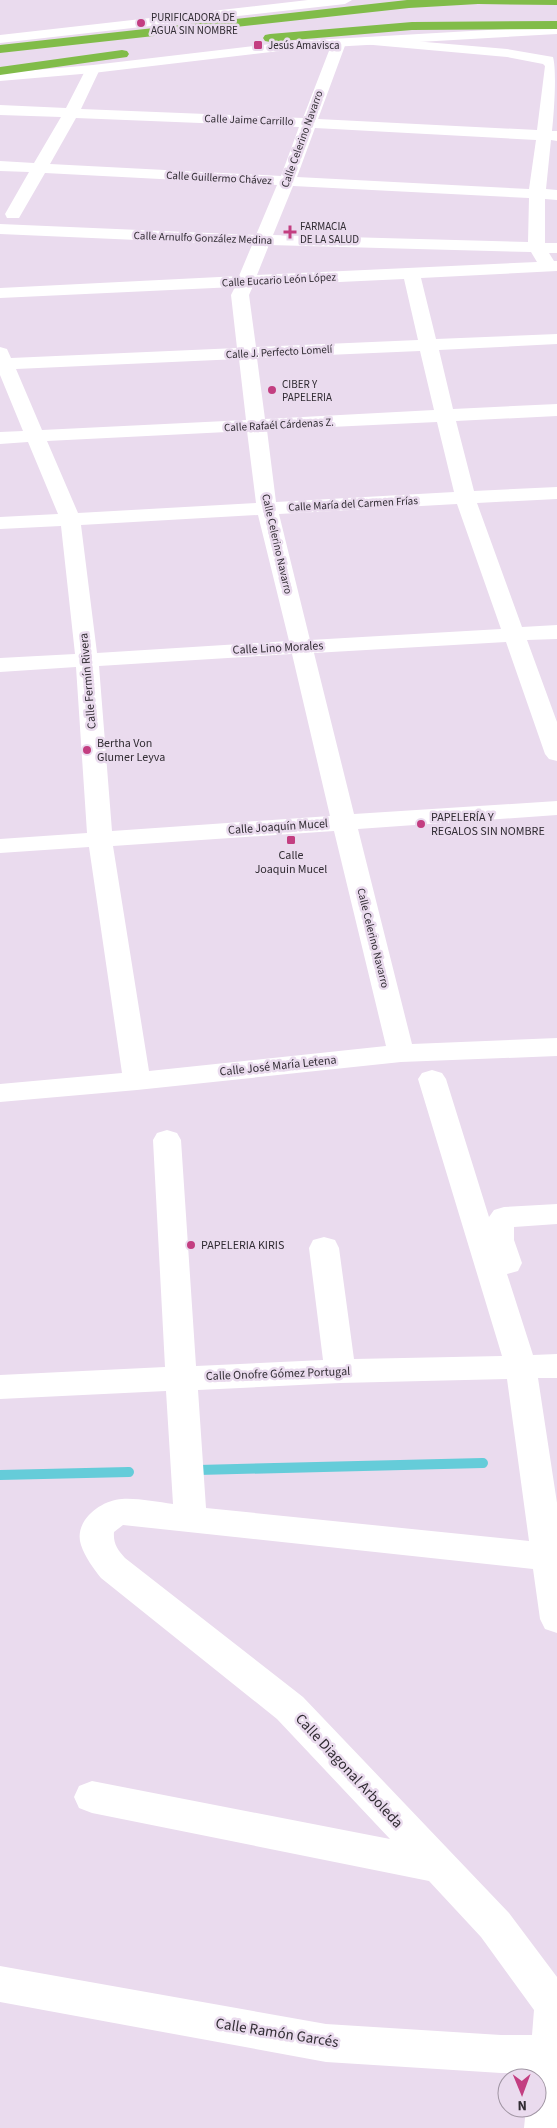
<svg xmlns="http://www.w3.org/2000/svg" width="557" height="2128" font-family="'Source Sans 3',sans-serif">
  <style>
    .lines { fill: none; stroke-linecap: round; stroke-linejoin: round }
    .stream { stroke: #65ccd9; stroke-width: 10 }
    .street { fill: #fff; fill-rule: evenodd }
    .secondary { fill: #fff; fill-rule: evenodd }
    .highway { fill: #81bc49; fill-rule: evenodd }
    .poi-dot { fill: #c33e81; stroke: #eadbee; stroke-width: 2 }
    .labels { text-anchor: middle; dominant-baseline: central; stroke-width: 5; stroke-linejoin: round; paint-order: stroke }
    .far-poi-label { font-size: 11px; fill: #312c33; stroke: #eadbee; text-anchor: start }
    .far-street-label { font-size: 11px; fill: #312c33; stroke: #eadbee }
    .street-label { font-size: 12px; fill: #312c33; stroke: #eadbee }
    .poi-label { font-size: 12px; fill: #312c33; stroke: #eadbee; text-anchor: start }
    .near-street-label { font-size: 15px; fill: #312c33; stroke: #eadbee }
  </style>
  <rect width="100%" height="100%" fill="#eadbee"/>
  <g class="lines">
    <!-- stream -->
    <path class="stream" d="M 198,1470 L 483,1463
      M 0,1475 L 129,1472"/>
    <!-- street -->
    <path class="street" d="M 367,37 L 507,49 L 553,57 C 557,71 554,113 552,131 L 557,131 L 557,141 L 551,140 L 546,189 L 557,190 L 557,200 L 545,199 L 545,243 L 557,243 L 557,253 L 549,253 L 554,261 L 557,261 L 557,271 L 421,278 L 436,339 L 557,334 L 557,344 L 439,350 L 453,409 L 557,404 L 557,416 L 456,421 L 474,491 L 557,487 L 557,499 L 477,503 L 522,627 L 557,625 L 557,639 L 527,640 L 557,722 L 557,761 L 549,759 L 545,754 L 506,642 L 314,653 L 354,814 L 557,801 L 557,815 L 358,829 L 412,1044 L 557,1038 L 557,1056 L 401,1062 L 137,1090 L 0,1102 L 0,1084 L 122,1073 L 89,847 L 0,853 L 0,839 L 87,833 L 76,667 L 0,672 L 0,658 L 75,654 L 61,526 L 0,529 L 0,517 L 58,514 L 28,442 L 0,444 L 0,432 L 23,431 L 0,375 L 0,347 L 7,349 L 11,358 L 237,348 L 231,295 L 235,287 L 0,298 L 0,288 L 239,276 L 252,245 L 0,234 L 0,224 L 256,235 L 277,185 L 45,173 L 19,218 L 7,218 L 5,214 L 29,172 L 0,171 L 0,161 L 34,163 L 61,117 L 0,115 L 0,105 L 66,108 L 86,69 L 88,66 L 98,66 L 100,69 L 81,109 L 303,118 L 332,43 L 334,40 L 344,40 L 346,43 L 318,119 L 537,130 L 545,66 L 543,64 L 507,57 L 362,44 L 360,41 L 362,38 ZM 76,118 L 299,127 L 281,176 L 50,164 ZM 315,128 L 536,140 L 529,189 L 297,177 ZM 293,186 L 529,198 L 528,242 L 273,235 ZM 269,245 L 531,252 L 537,262 L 257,275 ZM 404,279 L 418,340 L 256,347 L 249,295 L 253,286 ZM 420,351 L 434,410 L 265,419 L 257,358 ZM 239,359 L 246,420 L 42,430 L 16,369 ZM 437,422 L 454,492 L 276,502 L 267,430 ZM 247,431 L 256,503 L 78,513 L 47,441 ZM 457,504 L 501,629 L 310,640 L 279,514 ZM 258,515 L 289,641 L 97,653 L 81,525 ZM 292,654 L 330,816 L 112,831 L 99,666 ZM 334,831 L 386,1046 L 149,1071 L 113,846 Z
      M 432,1070 L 442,1073 L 446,1079 L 489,1217 L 494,1210 L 504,1207 L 557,1204 L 557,1224 L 514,1227 L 514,1240 L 522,1263 L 518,1271 L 507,1274 L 533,1355 L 557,1354 L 557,1378 L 538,1378 L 557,1503 L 557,1633 L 545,1629 L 540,1619 L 533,1569 L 123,1525 L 114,1532 C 113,1544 118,1550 125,1558 L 303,1697 L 509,1913 L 557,1977 L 557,2128 L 524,2128 L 526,2108 L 537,2108 L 537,2078 L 528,2078 L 529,2073 L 501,2073 L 326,2062 L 0,2002 L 0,1966 L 326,2024 L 501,2035 L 532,2035 L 534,2010 L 481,1937 L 429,1881 L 92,1813 L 79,1808 L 74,1797 L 79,1786 L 92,1781 L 390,1839 L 277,1719 L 101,1578 C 93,1568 85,1557 81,1545 C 73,1521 101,1500 122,1499 C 138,1498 157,1502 173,1504 L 166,1391 L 0,1399 L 0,1375 L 165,1367 L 153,1140 L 157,1133 L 167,1130 L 177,1133 L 181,1140 L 196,1366 L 323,1360 L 309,1248 L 313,1240 L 324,1237 L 335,1240 L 339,1248 L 354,1359 L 502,1356 L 418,1079 L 422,1073 ZM 507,1379 L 529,1541 L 206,1508 L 198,1390 L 340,1383 Z"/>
    <!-- secondary -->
    <path class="secondary" d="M 308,0 L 352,0 L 345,4 L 0,43 L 0,35 Z
      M 557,26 L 557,34 L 297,49 L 93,73 L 0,81 L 0,73 L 93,65 L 297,41 Z"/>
    <!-- highway -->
    <path class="highway" d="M 407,0 L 557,0 L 557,5 L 478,4 L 409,8 L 0,53 L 0,45 Z
      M 557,21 L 557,29 L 412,30 L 270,42 L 265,41 L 263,38 L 265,35 L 270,34 L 412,22 Z
      M 122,50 L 127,51 L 129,54 L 127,57 L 0,75 L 0,67 Z"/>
  </g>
  <!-- markers -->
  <g class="poi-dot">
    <circle cx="141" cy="23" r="5"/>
    <rect x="253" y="40" width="10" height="10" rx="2.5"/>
    <path d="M287.5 224.5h5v5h5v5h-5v5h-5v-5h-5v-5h5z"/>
    <circle cx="272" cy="390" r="5"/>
    <circle cx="87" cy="750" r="5"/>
    <circle cx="421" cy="824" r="5"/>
    <rect x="286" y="835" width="10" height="10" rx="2.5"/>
    <circle cx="191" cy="1245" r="5"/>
  </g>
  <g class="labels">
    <!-- far-poi labels -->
    <g class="far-poi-label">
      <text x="151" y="17">PURIFICADORA DE<tspan x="151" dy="13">AGUA SIN NOMBRE</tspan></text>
      <text x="268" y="45">Jesús Amavisca</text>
      <text x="300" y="226">FARMACIA<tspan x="300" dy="13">DE LA SALUD</tspan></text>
      <text x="282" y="384">CIBER Y<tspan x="282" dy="13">PAPELERIA</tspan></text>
    </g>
    <!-- far-street labels -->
    <g class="far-street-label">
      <text transform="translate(249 120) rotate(2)">Calle Jaime Carrillo</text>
      <text transform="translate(302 139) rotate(-70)">Calle Celerino Navarro</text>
      <text transform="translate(219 178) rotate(3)">Calle Guillermo Chávez</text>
      <text transform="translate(203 238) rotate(2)">Calle Arnulfo González Medina</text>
      <text transform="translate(279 280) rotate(-3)">Calle Eucario León López</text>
      <text transform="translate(279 352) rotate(-3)">Calle J. Perfecto Lomelí</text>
      <text transform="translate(279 425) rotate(-3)">Calle Rafaél Cárdenas Z.</text>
      <text transform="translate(353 504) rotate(-3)">Calle María del Carmen Frías</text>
      <text transform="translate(277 544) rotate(77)">Calle Celerino Navarro</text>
      <text transform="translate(373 938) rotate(76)">Calle Celerino Navarro</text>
    </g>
    <!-- street labels -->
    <g class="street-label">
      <text transform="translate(278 648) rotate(-3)">Calle Lino Morales</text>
      <text transform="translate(88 681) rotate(-95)">Calle Fermín Rivera</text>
      <text transform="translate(278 827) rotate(-4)">Calle Joaquín Mucel</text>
      <text transform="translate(278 1066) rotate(-6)">Calle José María Letena</text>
      <text transform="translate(278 1374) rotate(-2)">Calle Onofre Gómez Portugal</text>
    </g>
    <!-- poi labels -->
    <g class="poi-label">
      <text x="97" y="743">Bertha Von<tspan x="97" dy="14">Glumer Leyva</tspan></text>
      <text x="431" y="817">PAPELERÍA Y<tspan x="431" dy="14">REGALOS SIN NOMBRE</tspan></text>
      <text x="291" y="855" text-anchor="middle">Calle<tspan x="291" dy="14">Joaquin Mucel</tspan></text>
      <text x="201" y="1245">PAPELERIA KIRIS</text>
    </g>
    <!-- near-street labels -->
    <g class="near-street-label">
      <text transform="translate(349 1771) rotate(47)">Calle Diagonal Arboleda</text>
      <text transform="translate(277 2033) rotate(9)">Calle Ramón Garcés</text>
    </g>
  </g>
  <!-- north arrow -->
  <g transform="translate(522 2093) rotate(179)"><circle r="24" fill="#eadbee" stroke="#a095a3"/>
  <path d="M0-4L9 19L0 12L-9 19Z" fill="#c33e81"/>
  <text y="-8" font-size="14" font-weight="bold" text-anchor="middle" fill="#312c33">N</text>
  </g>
</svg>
